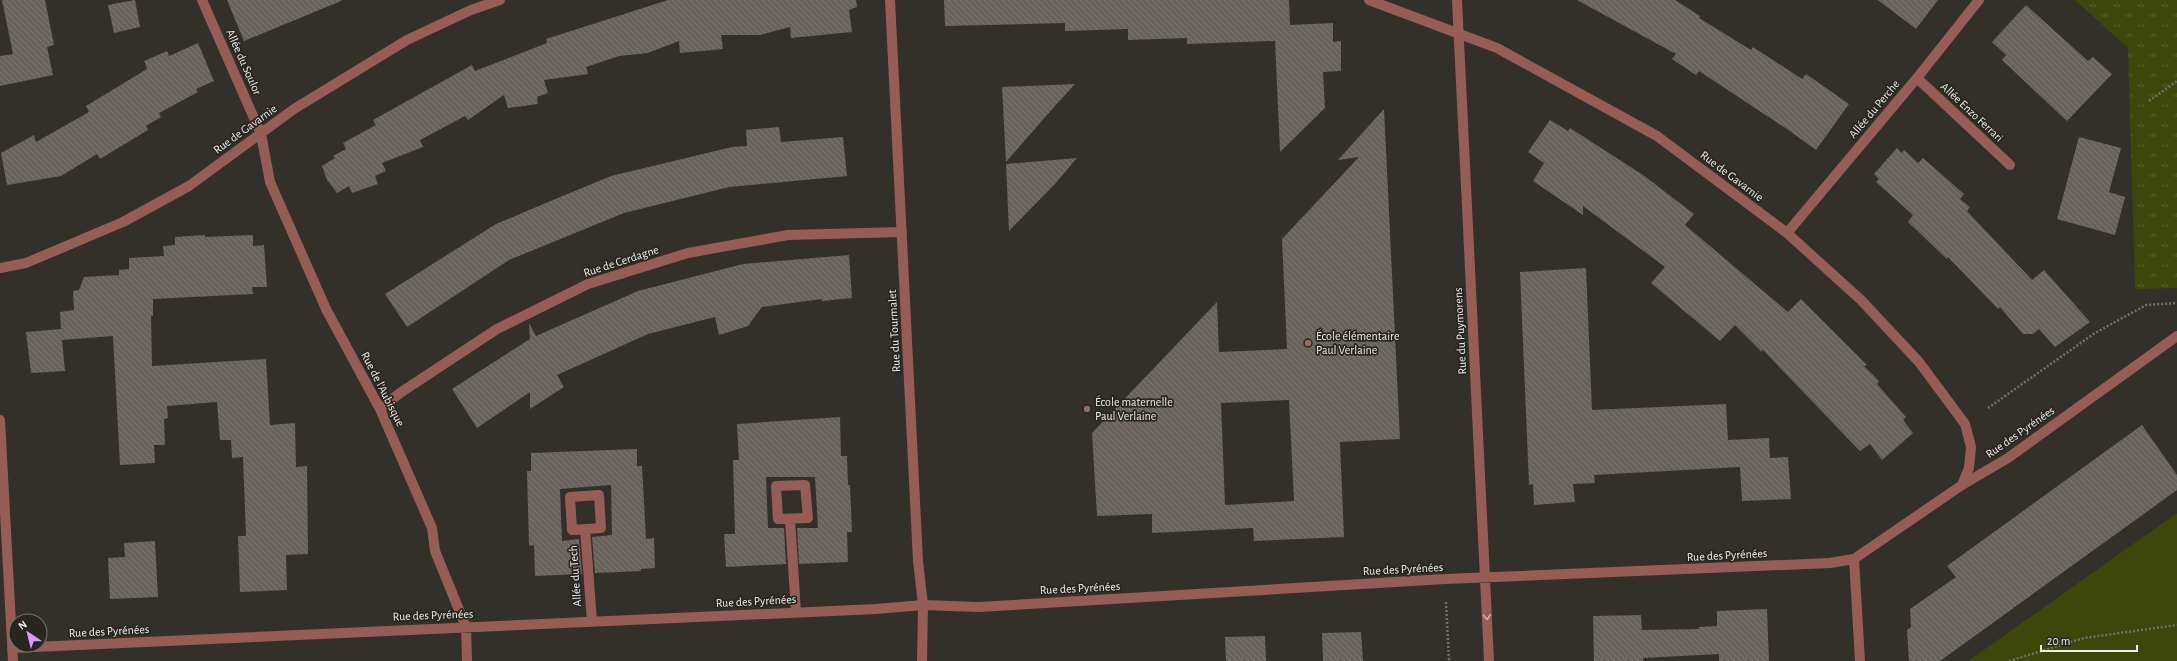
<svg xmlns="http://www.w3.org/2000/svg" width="2177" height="661" font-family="'Alegreya Sans',sans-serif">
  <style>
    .grass { fill: #3c4709 }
    .park { fill: url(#park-tufts) }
    .building { fill: url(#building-back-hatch); fill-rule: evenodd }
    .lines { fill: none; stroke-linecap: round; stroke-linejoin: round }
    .path { stroke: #73716b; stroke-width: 2.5; stroke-dasharray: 2 2; stroke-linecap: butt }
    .minor { stroke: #955d55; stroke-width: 10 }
    .oneway { stroke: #cab3ad }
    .education-dot { fill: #8d6e63; stroke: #28261f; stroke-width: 1.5 }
    .labels { text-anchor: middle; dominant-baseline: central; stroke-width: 3.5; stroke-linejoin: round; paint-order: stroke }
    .street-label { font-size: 12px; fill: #eeede8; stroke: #28261f }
    .poi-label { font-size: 12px; fill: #eeede8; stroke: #28261f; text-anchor: start }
  </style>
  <defs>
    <pattern id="park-tufts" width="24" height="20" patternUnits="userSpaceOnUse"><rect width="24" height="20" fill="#3c4709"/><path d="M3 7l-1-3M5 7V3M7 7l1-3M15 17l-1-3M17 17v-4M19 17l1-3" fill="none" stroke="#58622d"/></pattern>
    <pattern id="building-back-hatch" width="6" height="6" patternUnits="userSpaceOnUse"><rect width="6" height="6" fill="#68615c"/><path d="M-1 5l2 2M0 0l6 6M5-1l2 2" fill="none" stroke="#7e7873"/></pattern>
  </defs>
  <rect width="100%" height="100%" fill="#323029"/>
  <!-- grass -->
  <path class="grass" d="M 2177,513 L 2177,661 L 1968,661 Z"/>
  <!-- park -->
  <path class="park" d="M 2075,0 L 2177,0 L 2177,288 L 2135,289 L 2128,48 Z"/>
  <!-- building -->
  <path class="building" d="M 2,0 L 45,0 L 54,45 L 47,47 L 53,75 L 0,86 L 0,56 L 13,54 Z
    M 135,0 L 140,27 L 114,33 L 108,5 Z
    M 227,0 L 341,0 L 341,1 L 244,41 Z
    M 668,0 L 856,0 L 857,7 L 849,10 L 852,32 L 791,38 L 790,27 L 760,35 L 721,35 L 723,49 L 680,53 L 679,41 L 648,53 L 619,56 L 586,67 L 588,74 L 544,80 L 548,93 L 537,97 L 538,104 L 508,108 L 504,95 L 468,120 L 465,116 L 420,140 L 423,147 L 382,163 L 386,171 L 375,176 L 378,184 L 352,193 L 349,186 L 337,193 L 327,180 L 322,166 L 335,158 L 333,156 L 346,149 L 343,143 L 376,125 L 373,120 L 472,65 L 475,71 L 547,43 L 546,39 Z
    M 944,0 L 1289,0 L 1290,25 L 1333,23 L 1333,42 L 1341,41 L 1341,71 L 1323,72 L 1325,108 L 1280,152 L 1275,41 L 1187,44 L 1187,38 L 1128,40 L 1128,29 L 1065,31 L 1065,23 L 945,26 Z
    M 1577,0 L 1675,0 L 1700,16 L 1699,18 L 1751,50 L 1753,47 L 1802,79 L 1806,74 L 1849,104 L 1816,150 L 1787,129 L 1699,71 L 1696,75 L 1672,59 L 1676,54 Z
    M 1878,0 L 1938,0 L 1916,29 Z
    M 2026,5 L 2088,61 L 2093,57 L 2112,74 L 2067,121 L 2002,60 L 2006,55 L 1992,42 Z
    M 198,43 L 214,81 L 196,89 L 198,92 L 159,113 L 161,117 L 146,126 L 148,130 L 100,159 L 97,154 L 61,176 L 7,185 L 1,153 L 34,135 L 36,142 L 89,112 L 86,106 L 147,69 L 144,61 L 167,51 L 169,56 Z
    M 1075,84 L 1054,107 L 1006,162 L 1002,87 Z
    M 1384,109 L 1400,439 L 1340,442 L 1344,537 L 1254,541 L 1253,528 L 1152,533 L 1152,514 L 1097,516 L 1092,433 L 1217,302 L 1219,352 L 1287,349 L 1282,239 L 1359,157 L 1338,160 ZM 1289,400 L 1294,501 L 1225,505 L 1221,403 Z
    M 1550,120 L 1568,131 L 1570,128 L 1643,175 L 1694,214 L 1685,225 L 1788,312 L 1801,299 L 1867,365 L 1864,366 L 1879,381 L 1877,384 L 1906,417 L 1903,420 L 1913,433 L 1882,460 L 1870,444 L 1860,451 L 1762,349 L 1762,352 L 1735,325 L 1720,341 L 1651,283 L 1665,267 L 1583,206 L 1583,215 L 1533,181 L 1544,163 L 1528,152 Z
    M 779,127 L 781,142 L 843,137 L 847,176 L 729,187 L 624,213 L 509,260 L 407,327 L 385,294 L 496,224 L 553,200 L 611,176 L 732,147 L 747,146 L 746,130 Z
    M 2079,137 L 2121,148 L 2109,192 L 2125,197 L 2115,235 L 2057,219 Z
    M 1897,148 L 1902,153 L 1904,150 L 1918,163 L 1923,158 L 1964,194 L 1960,199 L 1970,207 L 1967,211 L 2032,280 L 2044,270 L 2090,322 L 2055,347 L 2039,329 L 2033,334 L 2023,334 L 2000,307 L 1998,309 L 1948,257 L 1947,259 L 1908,222 L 1913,215 L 1876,182 L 1879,179 L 1874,174 Z
    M 1077,158 L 1054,185 L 1009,231 L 1006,164 Z
    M 205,235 L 205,237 L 253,235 L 253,246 L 264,245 L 267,287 L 252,287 L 253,294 L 153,299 L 153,316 L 151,316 L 152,366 L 266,359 L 270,425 L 295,423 L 296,467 L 307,466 L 308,554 L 286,555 L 287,590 L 240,592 L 238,536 L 246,536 L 243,457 L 232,458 L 231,440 L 220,440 L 217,402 L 167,406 L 168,418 L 164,419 L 165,445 L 154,445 L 155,463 L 120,465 L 113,336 L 62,340 L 65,371 L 31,373 L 26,332 L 61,329 L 60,312 L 74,310 L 73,291 L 79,290 L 84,277 L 119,275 L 119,270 L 129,269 L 129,258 L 164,256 L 163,246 L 175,245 L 175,237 Z
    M 849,255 L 852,298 L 822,301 L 822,299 L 762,307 L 748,326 L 719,335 L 715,317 L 648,334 L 557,375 L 564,387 L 530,409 L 530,392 L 477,428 L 452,389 L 530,339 L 529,323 L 536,336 L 638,291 L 743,264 Z
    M 1586,268 L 1592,410 L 1726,404 L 1728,440 L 1769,438 L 1770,458 L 1788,457 L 1791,499 L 1742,501 L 1740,467 L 1594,475 L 1595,483 L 1573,484 L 1575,502 L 1534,505 L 1533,484 L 1529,485 L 1520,272 Z
    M 840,417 L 841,456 L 847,456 L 848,485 L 850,485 L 852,532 L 847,532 L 848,562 L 799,564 L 797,528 L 818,528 L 815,477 L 766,477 L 768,528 L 784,528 L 786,564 L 726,567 L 724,534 L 735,534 L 733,460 L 739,460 L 737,424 Z
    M 2142,425 L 2177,475 L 2177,490 L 1940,661 L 1909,661 L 1907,630 L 1911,627 L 1910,609 L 1956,577 L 1947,566 Z
    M 637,449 L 637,466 L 642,466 L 646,539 L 654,538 L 655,568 L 641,569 L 641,571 L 595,573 L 592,537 L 612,535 L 611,485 L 560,489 L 562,541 L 579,539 L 582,574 L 535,576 L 534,545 L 529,546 L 527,471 L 531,471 L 531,453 Z
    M 155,541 L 158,597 L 110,599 L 108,558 L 125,557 L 124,543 Z
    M 1767,609 L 1769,661 L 1719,661 L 1719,654 L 1643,658 L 1643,661 L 1594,661 L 1593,616 L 1641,615 L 1642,630 L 1699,629 L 1699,627 L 1717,626 L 1717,611 Z
    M 1361,632 L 1363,661 L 1323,661 L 1322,633 Z
    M 1265,636 L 1266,661 L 1226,661 L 1225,637 Z"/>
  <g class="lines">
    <!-- path -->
    <path class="path" d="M 2149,101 L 2177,81
      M 1988,408 L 2095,333 L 2146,305 L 2177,303
      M 1446,602 L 1449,661
      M 2009,661 L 2084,638 L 2177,625"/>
    <!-- minor -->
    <path class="minor" d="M 202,0 L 261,134 L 270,182 L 326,309 L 380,409 L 432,528 L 435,551 L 466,627 L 467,661
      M 890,0 L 918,561 L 923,605 L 922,661
      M 1369,0 L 1497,48 L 1657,136 L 1787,233 L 1861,300 L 1919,362 L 1965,424 L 1971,447 L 1969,468 L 1962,485
      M 1457,0 L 1489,661
      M 1917,78 L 2010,165
      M 1787,233 L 1917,78 L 1979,0
      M 0,268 L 26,263 L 123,222 L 189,186 L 294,109 L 407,40 L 471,10 L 500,0
      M 380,409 L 400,393 L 497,329 L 588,284 L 688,253 L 788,235 L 902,232
      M 0,420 L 13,661
      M 805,485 L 808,518 L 778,519 L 776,486 Z
      M 599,495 L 601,528 L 572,530 L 570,497 Z
      M 790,519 L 796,612
      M 585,529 L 592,621
      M 1854,559 L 1860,661
      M 12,648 L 876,609 L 923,605 L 979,607 L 1445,579 L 1830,563 L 1854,559 L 1962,485 L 2008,458 L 2177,336"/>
  </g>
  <!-- one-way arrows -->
  <defs><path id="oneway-chevron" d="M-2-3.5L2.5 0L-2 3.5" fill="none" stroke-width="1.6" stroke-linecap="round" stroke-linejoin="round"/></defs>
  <use class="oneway" href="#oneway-chevron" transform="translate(1487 617) rotate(87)"/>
  <!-- markers -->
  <g class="education-dot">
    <circle cx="1308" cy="343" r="4"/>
    <circle cx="1087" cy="409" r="4"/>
  </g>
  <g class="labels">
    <!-- street labels -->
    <g class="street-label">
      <text transform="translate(244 62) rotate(66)">Allée du Soulor</text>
      <text transform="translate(1874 109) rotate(-50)">Allée du Perche</text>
      <text transform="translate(1972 112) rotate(43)">Allée Enzo Ferrari</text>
      <text transform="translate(245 129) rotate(-36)">Rue de Gavarnie</text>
      <text transform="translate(1732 176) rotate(37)">Rue de Gavarnie</text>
      <text transform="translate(621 261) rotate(-18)">Rue de Cerdagne</text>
      <text transform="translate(894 331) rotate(-93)">Rue du Tourmalet</text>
      <text transform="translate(1460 331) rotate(-93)">Rue du Puymorens</text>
      <text transform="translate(383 389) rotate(63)">Rue de l'Aubisque</text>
      <text transform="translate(2020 432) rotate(-35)">Rue des Pyrénées</text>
      <text transform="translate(1727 555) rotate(-3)">Rue des Pyrénées</text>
      <text transform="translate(1403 569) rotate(-3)">Rue des Pyrénées</text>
      <text transform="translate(575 576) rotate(-94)">Allée du Tech</text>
      <text transform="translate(1080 588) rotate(-3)">Rue des Pyrénées</text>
      <text transform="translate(756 601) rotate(-3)">Rue des Pyrénées</text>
      <text transform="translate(433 615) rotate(-2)">Rue des Pyrénées</text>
      <text transform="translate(109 631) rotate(-3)">Rue des Pyrénées</text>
    </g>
    <!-- poi labels -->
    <g class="poi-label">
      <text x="1316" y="336">École élémentaire<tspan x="1316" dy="14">Paul Verlaine</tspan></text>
      <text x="1095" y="402">École maternelle<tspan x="1095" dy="14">Paul Verlaine</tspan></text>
    </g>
  </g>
  <!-- north arrow -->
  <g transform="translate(28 633) rotate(325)"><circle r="19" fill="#28261f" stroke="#77766f"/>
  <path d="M0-3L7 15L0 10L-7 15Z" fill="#db99f5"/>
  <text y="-6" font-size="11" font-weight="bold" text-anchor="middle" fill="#eeede8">N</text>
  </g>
  <!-- scale -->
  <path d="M2041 645v6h96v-6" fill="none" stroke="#eeede8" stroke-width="2"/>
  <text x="2047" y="645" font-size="12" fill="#eeede8" stroke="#28261f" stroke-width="3" paint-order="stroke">20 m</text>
</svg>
